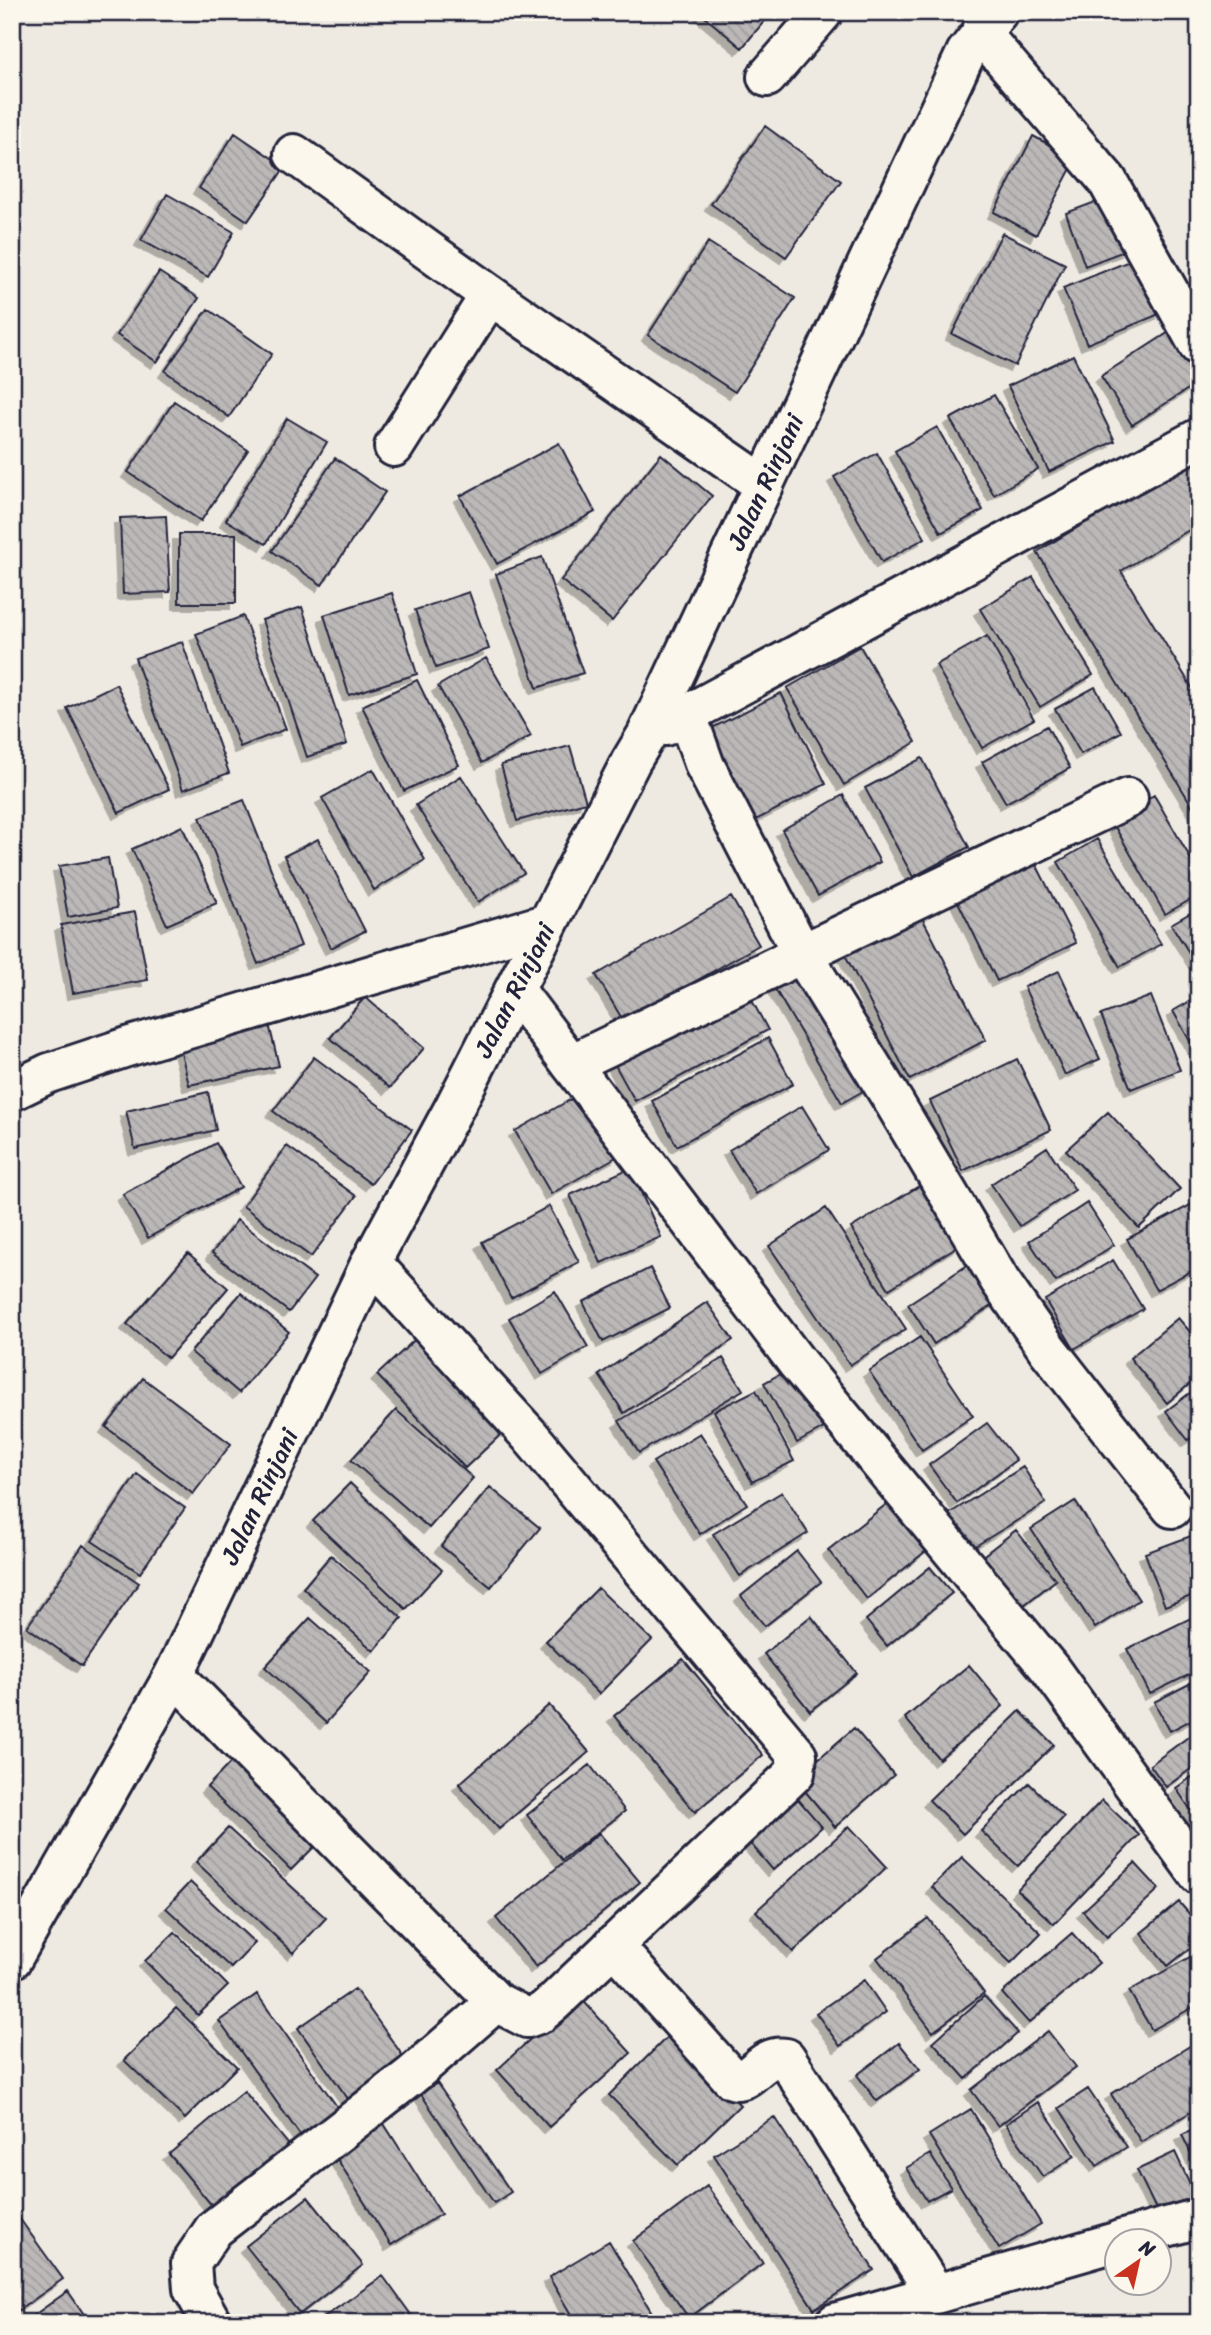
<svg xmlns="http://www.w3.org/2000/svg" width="1211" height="2335" font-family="Sriracha,sans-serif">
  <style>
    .building { fill: url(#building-back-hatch); stroke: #22223b; stroke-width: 2; filter: url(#shadow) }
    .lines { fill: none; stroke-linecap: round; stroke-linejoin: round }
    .minor-casing { stroke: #22223b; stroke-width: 44 }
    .minor { stroke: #fbf7ec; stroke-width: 38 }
    .labels { text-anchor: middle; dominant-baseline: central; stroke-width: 6; stroke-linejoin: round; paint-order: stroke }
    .street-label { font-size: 26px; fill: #22223b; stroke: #fbf7ec }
  </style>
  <defs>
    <pattern id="building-back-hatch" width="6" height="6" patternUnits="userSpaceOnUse" patternTransform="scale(1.75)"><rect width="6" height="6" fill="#bcb8b8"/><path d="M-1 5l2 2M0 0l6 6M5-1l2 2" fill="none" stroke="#a19e9f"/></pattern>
    <filter id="shadow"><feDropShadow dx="-6" dy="6" stdDeviation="0" flood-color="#0004"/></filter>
  </defs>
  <rect width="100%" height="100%" fill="#eeeae2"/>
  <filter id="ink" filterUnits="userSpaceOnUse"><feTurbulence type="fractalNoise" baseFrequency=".0143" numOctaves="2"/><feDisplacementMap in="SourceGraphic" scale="14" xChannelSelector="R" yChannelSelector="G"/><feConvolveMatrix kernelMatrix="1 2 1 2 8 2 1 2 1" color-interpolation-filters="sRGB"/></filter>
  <g filter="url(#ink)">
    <!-- building -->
    <path class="building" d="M 699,12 L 772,12 L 742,48 Z
      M 765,126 L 841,181 L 786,257 L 711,204 Z
      M 235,133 L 285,167 L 248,221 L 199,188 Z
      M 1033,136 L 1076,159 L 1036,235 L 994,212 Z
      M 167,194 L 234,232 L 208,277 L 141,240 Z
      M 1106,198 L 1127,250 L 1085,266 L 1066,213 Z
      M 1002,233 L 1065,264 L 1015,366 L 952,334 Z
      M 708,242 L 795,298 L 735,392 L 648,335 Z
      M 1139,257 L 1162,313 L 1087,344 L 1063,288 Z
      M 159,272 L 199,298 L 157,362 L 117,335 Z
      M 208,309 L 272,354 L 229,417 L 165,371 Z
      M 1174,329 L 1199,369 L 1199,382 L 1132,425 L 1101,376 Z
      M 1073,355 L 1115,441 L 1049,472 L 1008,386 Z
      M 994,395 L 1038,469 L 994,495 L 950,419 Z
      M 174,401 L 248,450 L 201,521 L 128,472 Z
      M 287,418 L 327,442 L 266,544 L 226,520 Z
      M 937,427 L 983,510 L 941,533 L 895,451 Z
      M 559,443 L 595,512 L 497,564 L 460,496 Z
      M 877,453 L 925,538 L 882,562 L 834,477 Z
      M 1199,453 L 1199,524 L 1121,571 L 1199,699 L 1199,817 L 1037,552 Z
      M 661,454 L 712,496 L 612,621 L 561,580 Z
      M 335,458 L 385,492 L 322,585 L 272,551 Z
      M 166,516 L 170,592 L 123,594 L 120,518 Z
      M 179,534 L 236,534 L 236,603 L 179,603 Z
      M 542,557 L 583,673 L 537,688 L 496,574 Z
      M 1033,577 L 1093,675 L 1040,707 L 980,609 Z
      M 469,592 L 489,649 L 436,668 L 415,610 Z
      M 392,593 L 417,674 L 349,695 L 324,615 Z
      M 302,607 L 347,744 L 307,757 L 262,620 Z
      M 243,616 L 286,729 L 240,747 L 196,634 Z
      M 987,636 L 1034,719 L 982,748 L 936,665 Z
      M 182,642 L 229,773 L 183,790 L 135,658 Z
      M 860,646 L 916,742 L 844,785 L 787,688 Z
      M 486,658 L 531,736 L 482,763 L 438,686 Z
      M 417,680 L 459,765 L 404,791 L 362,706 Z
      M 116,684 L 169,789 L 119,813 L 67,708 Z
      M 1095,687 L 1121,732 L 1081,754 L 1055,709 Z
      M 781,693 L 826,784 L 748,824 L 702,733 Z
      M 1047,726 L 1070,768 L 1006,803 L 982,762 Z
      M 570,746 L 586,802 L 517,821 L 501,765 Z
      M 922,758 L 969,847 L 913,877 L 865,788 Z
      M 373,769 L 425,860 L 374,890 L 322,798 Z
      M 461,776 L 524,873 L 478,902 L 416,805 Z
      M 843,795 L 880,862 L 818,896 L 782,830 Z
      M 1154,795 L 1199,873 L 1199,895 L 1165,914 L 1111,820 Z
      M 244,800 L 301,946 L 258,964 L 200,817 Z
      M 182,826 L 217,903 L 167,925 L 132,849 Z
      M 318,839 L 365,931 L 331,948 L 284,856 Z
      M 1097,839 L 1161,944 L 1120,967 L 1058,862 Z
      M 108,858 L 117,908 L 68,917 L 59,866 Z
      M 1034,860 L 1076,943 L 997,981 L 956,898 Z
      M 731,897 L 759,945 L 624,1022 L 596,975 Z
      M 916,906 L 986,1040 L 910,1080 L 840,945 Z
      M 1199,908 L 1199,960 L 1195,962 L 1171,924 Z
      M 135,912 L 148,980 L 73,993 L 61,925 Z
      M 805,971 L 872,1086 L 842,1103 L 775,989 Z
      M 1059,971 L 1100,1059 L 1065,1075 L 1024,987 Z
      M 743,984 L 768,1030 L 635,1101 L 610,1056 Z
      M 1151,996 L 1180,1070 L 1131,1089 L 1101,1015 Z
      M 1199,996 L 1199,1057 L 1173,1011 Z
      M 365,997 L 424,1048 L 390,1088 L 330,1038 Z
      M 268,1020 L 279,1066 L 189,1085 L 178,1040 Z
      M 768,1038 L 793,1084 L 677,1146 L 652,1101 Z
      M 314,1057 L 412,1130 L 371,1184 L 273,1111 Z
      M 1017,1059 L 1051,1130 L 963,1171 L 930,1101 Z
      M 208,1092 L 216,1130 L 135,1149 L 126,1111 Z
      M 582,1093 L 618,1156 L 551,1194 L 515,1131 Z
      M 802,1106 L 829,1150 L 756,1194 L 729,1150 Z
      M 1108,1112 L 1180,1189 L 1139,1228 L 1066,1150 Z
      M 216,1143 L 241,1187 L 148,1238 L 123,1194 Z
      M 287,1146 L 356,1196 L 311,1257 L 243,1206 Z
      M 1047,1147 L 1075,1190 L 1020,1226 L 991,1184 Z
      M 630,1168 L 661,1237 L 601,1263 L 570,1195 Z
      M 924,1183 L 961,1244 L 889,1289 L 851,1228 Z
      M 1087,1203 L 1114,1245 L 1056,1282 L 1029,1241 Z
      M 1194,1203 L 1199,1212 L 1199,1267 L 1156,1290 L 1127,1239 Z
      M 549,1206 L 579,1262 L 511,1298 L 482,1242 Z
      M 826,1208 L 906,1329 L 850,1365 L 769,1246 Z
      M 237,1220 L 315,1278 L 289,1312 L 212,1253 Z
      M 188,1253 L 228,1288 L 168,1358 L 127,1324 Z
      M 1113,1260 L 1143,1309 L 1074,1349 L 1045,1300 Z
      M 971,1263 L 997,1302 L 934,1344 L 908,1304 Z
      M 650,1268 L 670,1308 L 603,1342 L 583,1302 Z
      M 555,1291 L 588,1347 L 542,1374 L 509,1318 Z
      M 241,1293 L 289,1332 L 239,1393 L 191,1352 Z
      M 707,1302 L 733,1340 L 624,1413 L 599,1375 Z
      M 1178,1318 L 1199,1342 L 1199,1376 L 1167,1403 L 1130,1358 Z
      M 424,1331 L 512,1424 L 465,1468 L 377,1375 Z
      M 920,1337 L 973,1416 L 922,1450 L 869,1371 Z
      M 723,1358 L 743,1390 L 639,1453 L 619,1421 Z
      M 796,1365 L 829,1425 L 797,1443 L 764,1383 Z
      M 143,1378 L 231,1444 L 193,1494 L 106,1427 Z
      M 1199,1386 L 1199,1433 L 1188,1440 L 1166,1411 Z
      M 756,1390 L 794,1461 L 752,1482 L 714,1411 Z
      M 396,1410 L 473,1478 L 429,1528 L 351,1460 Z
      M 987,1423 L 1016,1460 L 957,1503 L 929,1465 Z
      M 700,1433 L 747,1504 L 700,1534 L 653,1462 Z
      M 1023,1467 L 1046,1503 L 969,1550 L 947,1515 Z
      M 137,1474 L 185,1508 L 140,1573 L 92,1541 Z
      M 350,1483 L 442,1570 L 406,1609 L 313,1521 Z
      M 490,1487 L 540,1528 L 491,1587 L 441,1546 Z
      M 782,1492 L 808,1533 L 740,1576 L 713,1534 Z
      M 1075,1501 L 1139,1600 L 1095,1628 L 1031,1529 Z
      M 888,1503 L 926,1551 L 867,1599 L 828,1550 Z
      M 1016,1530 L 1056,1580 L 1015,1612 L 975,1562 Z
      M 1199,1533 L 1199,1593 L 1165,1606 L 1145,1553 Z
      M 83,1545 L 139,1583 L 82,1666 L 27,1627 Z
      M 797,1551 L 821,1582 L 765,1626 L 741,1596 Z
      M 331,1555 L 402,1618 L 374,1651 L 303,1588 Z
      M 930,1567 L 952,1593 L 887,1646 L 866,1620 Z
      M 598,1588 L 652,1640 L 599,1694 L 546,1641 Z
      M 1199,1614 L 1199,1670 L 1150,1694 L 1127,1649 Z
      M 811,1616 L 857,1673 L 810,1711 L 764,1654 Z
      M 310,1618 L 371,1672 L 326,1723 L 265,1667 Z
      M 683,1659 L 763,1755 L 695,1812 L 614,1716 Z
      M 969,1665 L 1003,1706 L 939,1759 L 905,1718 Z
      M 1199,1679 L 1199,1716 L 1170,1731 L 1154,1702 Z
      M 549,1705 L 589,1752 L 499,1829 L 459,1784 Z
      M 1020,1711 L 1054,1745 L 963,1834 L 929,1800 Z
      M 854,1728 L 894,1775 L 835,1827 L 795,1779 Z
      M 1199,1729 L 1199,1763 L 1166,1787 L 1150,1765 Z
      M 236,1757 L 321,1840 L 291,1870 L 207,1787 Z
      M 590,1765 L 625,1811 L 562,1860 L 527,1815 Z
      M 1199,1772 L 1199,1822 L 1176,1788 Z
      M 1029,1783 L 1064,1817 L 1018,1866 L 981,1831 Z
      M 798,1799 L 822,1827 L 773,1870 L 749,1842 Z
      M 1102,1800 L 1139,1835 L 1054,1924 L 1017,1890 Z
      M 849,1826 L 887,1867 L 793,1952 L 756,1911 Z
      M 228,1828 L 326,1918 L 293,1953 L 196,1862 Z
      M 599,1833 L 640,1882 L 536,1967 L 496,1918 Z
      M 962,1857 L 1041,1933 L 1011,1963 L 932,1887 Z
      M 1135,1863 L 1159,1889 L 1107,1937 L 1083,1911 Z
      M 190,1882 L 255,1943 L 231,1968 L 166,1908 Z
      M 1179,1902 L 1199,1925 L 1199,1941 L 1168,1966 L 1141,1933 Z
      M 928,1918 L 984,1993 L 933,2032 L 877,1958 Z
      M 175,1932 L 228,1986 L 198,2015 L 145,1961 Z
      M 1072,1933 L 1099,1963 L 1029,2023 L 1002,1993 Z
      M 1199,1952 L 1199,2004 L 1152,2030 L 1129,1991 Z
      M 864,1980 L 886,2012 L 840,2046 L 816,2013 Z
      M 355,1989 L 408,2063 L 351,2103 L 298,2028 Z
      M 257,1994 L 338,2108 L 300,2135 L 219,2021 Z
      M 578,1995 L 631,2053 L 549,2127 L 497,2070 Z
      M 984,1996 L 1018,2033 L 966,2079 L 933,2042 Z
      M 176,2008 L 237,2067 L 185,2119 L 124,2060 Z
      M 1048,2031 L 1076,2067 L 998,2126 L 971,2090 Z
      M 670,2034 L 740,2105 L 678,2165 L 609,2095 Z
      M 899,2043 L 920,2069 L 877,2101 L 857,2075 Z
      M 1193,2044 L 1199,2053 L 1199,2107 L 1141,2142 L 1111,2094 Z
      M 437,2083 L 511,2192 L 494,2203 L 421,2094 Z
      M 1088,2089 L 1127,2147 L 1097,2166 L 1059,2108 Z
      M 244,2091 L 289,2145 L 214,2208 L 169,2154 Z
      M 1038,2102 L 1075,2156 L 1043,2177 L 1006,2124 Z
      M 971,2109 L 1041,2224 L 999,2249 L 929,2135 Z
      M 774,2117 L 874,2270 L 814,2309 L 714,2155 Z
      M 381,2119 L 441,2214 L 391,2245 L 331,2149 Z
      M 1199,2127 L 1199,2170 L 1182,2135 Z
      M 1175,2152 L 1199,2203 L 1164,2226 L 1137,2170 Z
      M 930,2154 L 951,2188 L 927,2201 L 906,2168 Z
      M 707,2186 L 763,2263 L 689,2318 L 633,2241 Z
      M 308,2197 L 363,2265 L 300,2314 L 246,2246 Z
      M 12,2208 L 63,2279 L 12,2315 Z
      M 609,2241 L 657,2321 L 654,2323 L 576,2323 L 549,2277 Z
      M 383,2276 L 417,2323 L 322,2323 L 320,2320 Z
      M 68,2291 L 90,2323 L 23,2323 Z"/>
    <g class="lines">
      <!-- minor casing -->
      <g class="minor-casing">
        <g id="minor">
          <path d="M 981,33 L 1107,180 L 1199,346"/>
          <path d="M 767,77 L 823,12"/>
          <path d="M 294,154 L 490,295 L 764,485"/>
          <path d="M 394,447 L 490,295"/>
          <path d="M 687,716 L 705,766 L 801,952 L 895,1104 L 1000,1281 L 1048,1350 L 1172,1508"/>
          <path d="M 665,726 L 1199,438"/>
          <path d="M 515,990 L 798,1364 L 1050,1669 L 1199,1875"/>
          <path d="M 571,1064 L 1128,798"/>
          <path d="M 12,1091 L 49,1073 L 127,1047 L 548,923"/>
          <path d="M 174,1675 L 496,2002 L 527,2018 L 541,2013 L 553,2003 L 795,1773 L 797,1755 L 530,1436 L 371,1262"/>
          <path d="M 613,1945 L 732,2079 C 751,2086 760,2053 786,2058 L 935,2293"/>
          <path id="s1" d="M 12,1959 L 174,1675 L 371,1262 L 455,1106 L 631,761 L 646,736 L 966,53 L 998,12"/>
          <path d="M 1120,2240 L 1199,2218"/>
          <path d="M 212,2323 L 193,2289 L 191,2263 L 214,2229 L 411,2076 L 496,2002"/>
          <path d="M 835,2323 L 1116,2242"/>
        </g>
      </g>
      <!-- minor -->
      <use href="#minor" class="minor"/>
    </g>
  </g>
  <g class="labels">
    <!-- street labels -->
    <g class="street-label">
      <text stroke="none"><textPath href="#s1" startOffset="1659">Jalan Rinjani</textPath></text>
      <text stroke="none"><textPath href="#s1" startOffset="1092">Jalan Rinjani</textPath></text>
      <text stroke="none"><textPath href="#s1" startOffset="525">Jalan Rinjani</textPath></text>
    </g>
  </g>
  <!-- margin -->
  <rect width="1211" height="2335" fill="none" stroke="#fbf7ec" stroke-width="42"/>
  <rect x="21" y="21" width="1169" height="2293" fill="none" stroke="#22223b" stroke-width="2.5" filter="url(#ink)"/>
  <!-- north arrow -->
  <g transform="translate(1138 2262) rotate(34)"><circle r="33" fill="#fbf7ec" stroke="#a4a2a5" stroke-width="2"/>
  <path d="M0-5L12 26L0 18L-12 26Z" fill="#c8321e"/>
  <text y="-10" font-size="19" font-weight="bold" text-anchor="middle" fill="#22223b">N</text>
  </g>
</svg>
